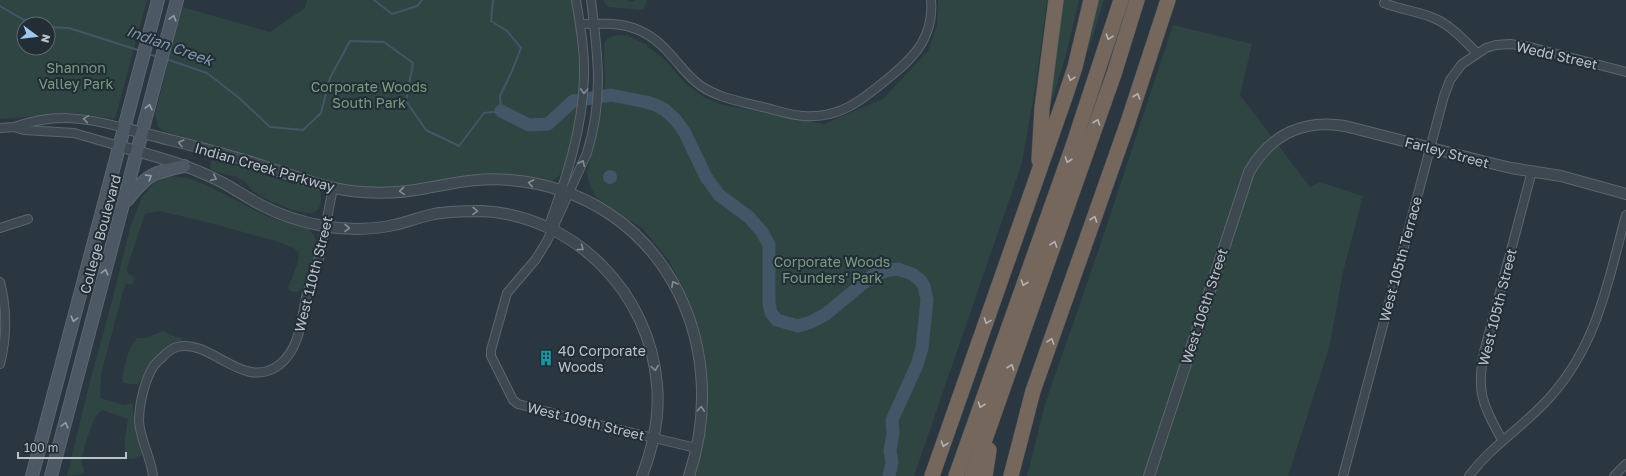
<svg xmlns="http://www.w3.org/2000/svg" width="1626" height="476" font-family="'Golos Text',sans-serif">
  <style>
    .green { fill: #2f4542; fill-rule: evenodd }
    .water { fill: #415767 }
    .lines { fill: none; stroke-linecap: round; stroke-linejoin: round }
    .stream { stroke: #415767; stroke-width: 2 }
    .river { stroke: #415767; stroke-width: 13 }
    .minor-casing { stroke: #5c666d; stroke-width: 10 }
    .tertiary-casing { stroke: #5c666d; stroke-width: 12 }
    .secondary-casing { stroke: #5c666d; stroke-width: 14 }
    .motorway-casing { stroke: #48535b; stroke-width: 16 }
    .minor { stroke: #3e4850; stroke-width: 8 }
    .tertiary { stroke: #3e4850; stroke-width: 10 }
    .secondary { stroke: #4c5863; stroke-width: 12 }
    .motorway { stroke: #75675c; stroke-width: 15 }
    .oneway { stroke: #949ea6 }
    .oneway2 { stroke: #b0b5ba }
    .oneway3 { stroke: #838c93 }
    .labels { text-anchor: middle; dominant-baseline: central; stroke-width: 4; stroke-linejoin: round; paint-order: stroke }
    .street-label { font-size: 14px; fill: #bbc3ca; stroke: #222d36 }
    .park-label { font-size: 14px; fill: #7b9e7e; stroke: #222d36 }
    .poi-label { font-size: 14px; fill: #bbc3ca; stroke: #222d36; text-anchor: start }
    .water-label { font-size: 15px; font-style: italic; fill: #7f97aa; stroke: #222d36 }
  </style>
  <rect width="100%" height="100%" fill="#2a3740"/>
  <!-- green -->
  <path class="green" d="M 0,0 L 147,0 L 115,119 L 76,113 L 0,119 ZM 24,24 L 48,24 L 48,48 L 24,48 Z
    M 307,0 L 572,0 C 578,36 582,73 578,110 C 576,124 572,138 568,152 C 564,165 563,179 548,182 L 509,176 L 389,188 L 362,187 L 334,184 L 309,178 L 255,158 L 163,131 L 158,127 L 155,115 L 182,7 L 270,32 L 305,8 Z
    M 603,0 L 627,0 L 631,2 L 636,0 L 646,0 L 647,2 L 643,10 L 608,7 Z
    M 938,0 L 1047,0 L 1036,83 L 1022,163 L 914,476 L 695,476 L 702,449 L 706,419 L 707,386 L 705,355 L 697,323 L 686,294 L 669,261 L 643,229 L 597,198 L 590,186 L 587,173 L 603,102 L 605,81 L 604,44 L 608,38 L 616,35 L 627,35 L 645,44 L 665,60 L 685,83 L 705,98 L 723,105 L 824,124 L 883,99 L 928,51 L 937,25 Z
    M 1061,0 L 1079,0 L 1066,55 L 1050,107 L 1046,107 Z
    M 1097,0 L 1104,0 L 1088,51 L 1085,50 Z
    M 1173,25 L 1252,44 L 1240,95 L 1310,187 L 1320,182 L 1363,196 L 1343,272 L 1329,348 L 1288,476 L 1027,476 L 1045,404 L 1100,246 Z
    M 212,160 C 238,164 262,175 287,182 C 298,185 310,183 320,190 C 322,198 322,214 309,213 C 296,213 266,200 255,192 C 250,190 248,184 244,181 C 236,175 222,174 212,171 L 210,166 Z
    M 167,176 C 175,177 184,177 191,179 C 221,190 248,209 277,220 C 288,224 307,224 313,234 C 324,252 309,272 302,288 L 297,292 L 290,291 L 288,288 L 298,262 L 299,253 L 294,248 L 275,241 L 218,225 L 160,211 L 145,214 L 127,268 L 128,274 L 133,276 L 134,279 L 132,284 L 126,284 L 124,288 L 101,374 L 100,398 L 125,405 L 132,403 L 137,439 L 142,453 L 141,456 L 132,459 L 126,458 C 123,445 126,432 128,419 L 103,410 C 93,413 85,446 82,457 L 81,462 L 84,469 L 83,474 L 67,476 L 89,385 L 113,297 L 130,228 L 142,197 L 155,182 Z
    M 163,331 L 176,337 L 183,338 L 181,341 C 168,344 154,357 147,368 C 144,373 143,381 137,384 C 133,385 128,383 124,383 L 122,379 C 125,364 127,349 137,338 L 146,338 Z"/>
  <!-- water -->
  <path class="water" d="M603 177a7 7 0 1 1 14 0a7 7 0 1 1-14 0Z"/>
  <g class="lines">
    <!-- stream -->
    <path class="stream" d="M 374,0 L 392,14 L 417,6 L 422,0
      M 0,6 L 31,24
      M 48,27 L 69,28 L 141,51
      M 149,54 L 158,57
      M 166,59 L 207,73 L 238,97 L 270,127 L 303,130 L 321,113 L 330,78 L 350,41 L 384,42 L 413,63 L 406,101 L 426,130 L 459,146 L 484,113 L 501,111 L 500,96 L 512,71 L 521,48 L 507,31 L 491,21 L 493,0"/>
    <!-- river -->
    <path class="river" d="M 501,111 L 529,125 L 548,124 L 573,101 L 611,95 L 646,102 L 656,105 L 665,110 L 675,119 L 685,133 L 706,177 L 719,195 L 749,217 L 762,232 L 769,245 L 769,303 L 771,313 L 777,320 L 798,326 L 811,322 L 826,314 L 873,275 L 889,270 L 898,269 L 912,274 L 920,280 L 924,286 L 927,300 L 922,348 L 917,365 L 892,420 L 893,433 L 890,451 L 892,462 L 889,476"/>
    <!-- minor casing -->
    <g class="minor-casing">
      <path id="minor" d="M 591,0 C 598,56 604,98 587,153 L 547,241 L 536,259 L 507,293 L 491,350 L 491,356 L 513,400 L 518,404 L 591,423 L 696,448
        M 1384,3 C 1399,9 1416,11 1431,17 C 1450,24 1463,39 1477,53
        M 580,24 C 617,22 643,23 670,54 C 680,65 689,78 701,86 C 719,98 739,101 758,106 C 773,109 788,115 803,116 C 841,119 863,99 891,76 C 916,56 934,35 931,0
        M 14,127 C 54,113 84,117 124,128
        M 0,128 L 14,127 L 24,130 L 74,133 L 119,146
        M 0,228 L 28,219
        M 548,228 C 566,179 583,129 584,76 C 585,51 580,25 576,0
        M 0,282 C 7,309 7,336 0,364
        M 1502,440 C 1483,404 1476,394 1484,352 L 1532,171
        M 153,476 C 151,457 140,440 139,421 C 139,404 146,372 158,361 C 164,356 169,349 177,347 C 211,338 243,392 279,365 C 301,348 301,318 307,293 C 310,283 315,273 318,262 C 324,237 328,212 333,188
        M 1343,476 L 1444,96 L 1450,80 L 1462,64 L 1486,48 L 1496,45 L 1510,44 L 1530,47 L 1626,72
        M 1469,476 C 1492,445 1526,425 1551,396 C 1598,343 1608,281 1626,215
        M 1614,476 L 1626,464"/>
    </g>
    <!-- tertiary casing -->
    <g class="tertiary-casing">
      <path id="tertiary" d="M 124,128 C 164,139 205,148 244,160 C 281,170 313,186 351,191 C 376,194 402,193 427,188 C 455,183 481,177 510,180 C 660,193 734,340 689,476
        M 119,146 C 150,155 182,163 211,177 C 230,185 245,197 263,206 C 282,216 302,222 323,226 C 346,230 371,230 394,225 C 407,222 420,217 434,214 C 450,211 466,211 482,211 C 575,216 650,293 657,385 C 660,416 653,447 642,476
        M 1149,476 L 1249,172 C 1270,135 1303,119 1345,126 L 1482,161 L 1511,168 L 1561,176 L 1626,194"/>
    </g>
    <!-- secondary casing -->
    <g class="secondary-casing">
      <path id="secondary" d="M 127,200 C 148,174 152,173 184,166
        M 32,476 L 158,0
        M 51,476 L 177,0"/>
    </g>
    <!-- motorway casing -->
    <g class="motorway-casing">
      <path id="motorway" d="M 1039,160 L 1042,108 L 1056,0
        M 932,476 L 1065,97 L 1075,67 L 1091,0
        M 956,476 L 1073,146 L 1121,0
        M 972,476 L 1114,74 L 1137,0
        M 985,476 L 989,450
        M 1011,476 L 1033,391 L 1128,122 L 1168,0"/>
    </g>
    <!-- minor -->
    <use href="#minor" class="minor"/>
    <!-- tertiary -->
    <use href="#tertiary" class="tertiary"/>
    <!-- secondary -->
    <use href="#secondary" class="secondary"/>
    <!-- motorway -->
    <use href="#motorway" class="motorway"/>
  </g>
  <!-- one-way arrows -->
  <defs><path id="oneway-chevron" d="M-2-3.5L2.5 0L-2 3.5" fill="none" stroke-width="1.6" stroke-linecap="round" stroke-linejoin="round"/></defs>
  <g class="oneway">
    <use href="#oneway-chevron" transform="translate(173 18) rotate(-75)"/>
    <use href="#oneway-chevron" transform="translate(149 107) rotate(-76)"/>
    <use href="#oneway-chevron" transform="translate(149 177) rotate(-32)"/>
    <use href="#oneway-chevron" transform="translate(105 272) rotate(-75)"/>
    <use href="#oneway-chevron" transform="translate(74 319) rotate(105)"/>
    <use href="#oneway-chevron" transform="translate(65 425) rotate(-75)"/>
  </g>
  <g class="oneway2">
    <use href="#oneway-chevron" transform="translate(1109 37) rotate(108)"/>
    <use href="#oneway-chevron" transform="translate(1071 78) rotate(107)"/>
    <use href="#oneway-chevron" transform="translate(1137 96) rotate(-71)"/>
    <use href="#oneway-chevron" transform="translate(1097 122) rotate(-71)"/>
    <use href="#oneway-chevron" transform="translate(1068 160) rotate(109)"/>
    <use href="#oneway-chevron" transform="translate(1094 219) rotate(-71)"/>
    <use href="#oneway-chevron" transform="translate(1054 244) rotate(-71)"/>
    <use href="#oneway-chevron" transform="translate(1024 283) rotate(109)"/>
    <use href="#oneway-chevron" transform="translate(987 321) rotate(110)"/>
    <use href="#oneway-chevron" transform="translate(1051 341) rotate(-71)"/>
    <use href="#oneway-chevron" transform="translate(1011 367) rotate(-71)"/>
    <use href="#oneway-chevron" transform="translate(981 405) rotate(109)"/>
    <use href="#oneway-chevron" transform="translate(944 444) rotate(109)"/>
  </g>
  <g class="oneway3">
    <use href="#oneway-chevron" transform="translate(584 91) rotate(93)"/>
    <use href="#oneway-chevron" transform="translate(86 119) rotate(-171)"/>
    <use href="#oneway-chevron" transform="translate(181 143) rotate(-166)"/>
    <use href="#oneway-chevron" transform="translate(582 163) rotate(-65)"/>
    <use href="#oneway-chevron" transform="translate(214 178) rotate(25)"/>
    <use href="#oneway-chevron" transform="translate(531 183) rotate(-169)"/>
    <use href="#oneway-chevron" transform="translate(402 191) rotate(176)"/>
    <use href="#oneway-chevron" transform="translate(475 211) rotate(2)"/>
    <use href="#oneway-chevron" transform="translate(347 228) rotate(1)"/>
    <use href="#oneway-chevron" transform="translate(581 248) rotate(37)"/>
    <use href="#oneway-chevron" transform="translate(674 284) rotate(-119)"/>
    <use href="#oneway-chevron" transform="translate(655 368) rotate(81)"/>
    <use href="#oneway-chevron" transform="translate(701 409) rotate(-86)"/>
  </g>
  <!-- icons -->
  <defs>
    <g id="building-bare" transform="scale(1.2)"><path d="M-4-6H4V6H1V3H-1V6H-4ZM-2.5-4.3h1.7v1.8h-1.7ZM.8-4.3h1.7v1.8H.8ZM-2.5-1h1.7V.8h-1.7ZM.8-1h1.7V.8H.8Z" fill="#0f9aa8" stroke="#222d36" stroke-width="2.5" paint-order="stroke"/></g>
  </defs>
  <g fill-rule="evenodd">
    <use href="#building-bare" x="546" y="358"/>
  </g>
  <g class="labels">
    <!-- street labels -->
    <g class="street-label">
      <text transform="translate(1557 55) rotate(13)">Wedd Street</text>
      <text transform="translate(1447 152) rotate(15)">Farley Street</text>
      <text transform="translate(265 167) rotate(16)">Indian Creek Parkway</text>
      <text transform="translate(100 234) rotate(-75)">College Boulevard</text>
      <text transform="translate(1400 259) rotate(-75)">West 105th Terrace</text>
      <text transform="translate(313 274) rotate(-76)">West 110th Street</text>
      <text transform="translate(1204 306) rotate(-72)">West 106th Street</text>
      <text transform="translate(1497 307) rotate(-76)">West 105th Street</text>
      <text transform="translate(586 421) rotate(14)">West 109th Street</text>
    </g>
    <!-- park labels -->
    <g class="park-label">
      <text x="76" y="67">Shannon<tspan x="76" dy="16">Valley Park</tspan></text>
      <text x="369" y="86">Corporate Woods<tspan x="369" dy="16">South Park</tspan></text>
      <text x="832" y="261">Corporate Woods<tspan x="832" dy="16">Founders' Park</tspan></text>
    </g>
    <!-- poi labels -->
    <g class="poi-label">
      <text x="558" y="350">40 Corporate<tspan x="558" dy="16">Woods</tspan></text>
    </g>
    <!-- water labels -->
    <g class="water-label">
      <text transform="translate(170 45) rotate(20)">Indian Creek</text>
    </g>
  </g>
  <!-- north arrow -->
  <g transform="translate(36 36) rotate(105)"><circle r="19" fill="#222d36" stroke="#5f6971"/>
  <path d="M0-3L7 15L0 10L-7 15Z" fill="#9cc8ee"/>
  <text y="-6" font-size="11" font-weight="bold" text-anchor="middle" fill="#bbc3ca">N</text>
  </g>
  <!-- scale -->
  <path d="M18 452v6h108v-6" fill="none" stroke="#bbc3ca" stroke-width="2"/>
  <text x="24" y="452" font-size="12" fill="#bbc3ca" stroke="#222d36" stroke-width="3" paint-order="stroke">100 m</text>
</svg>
